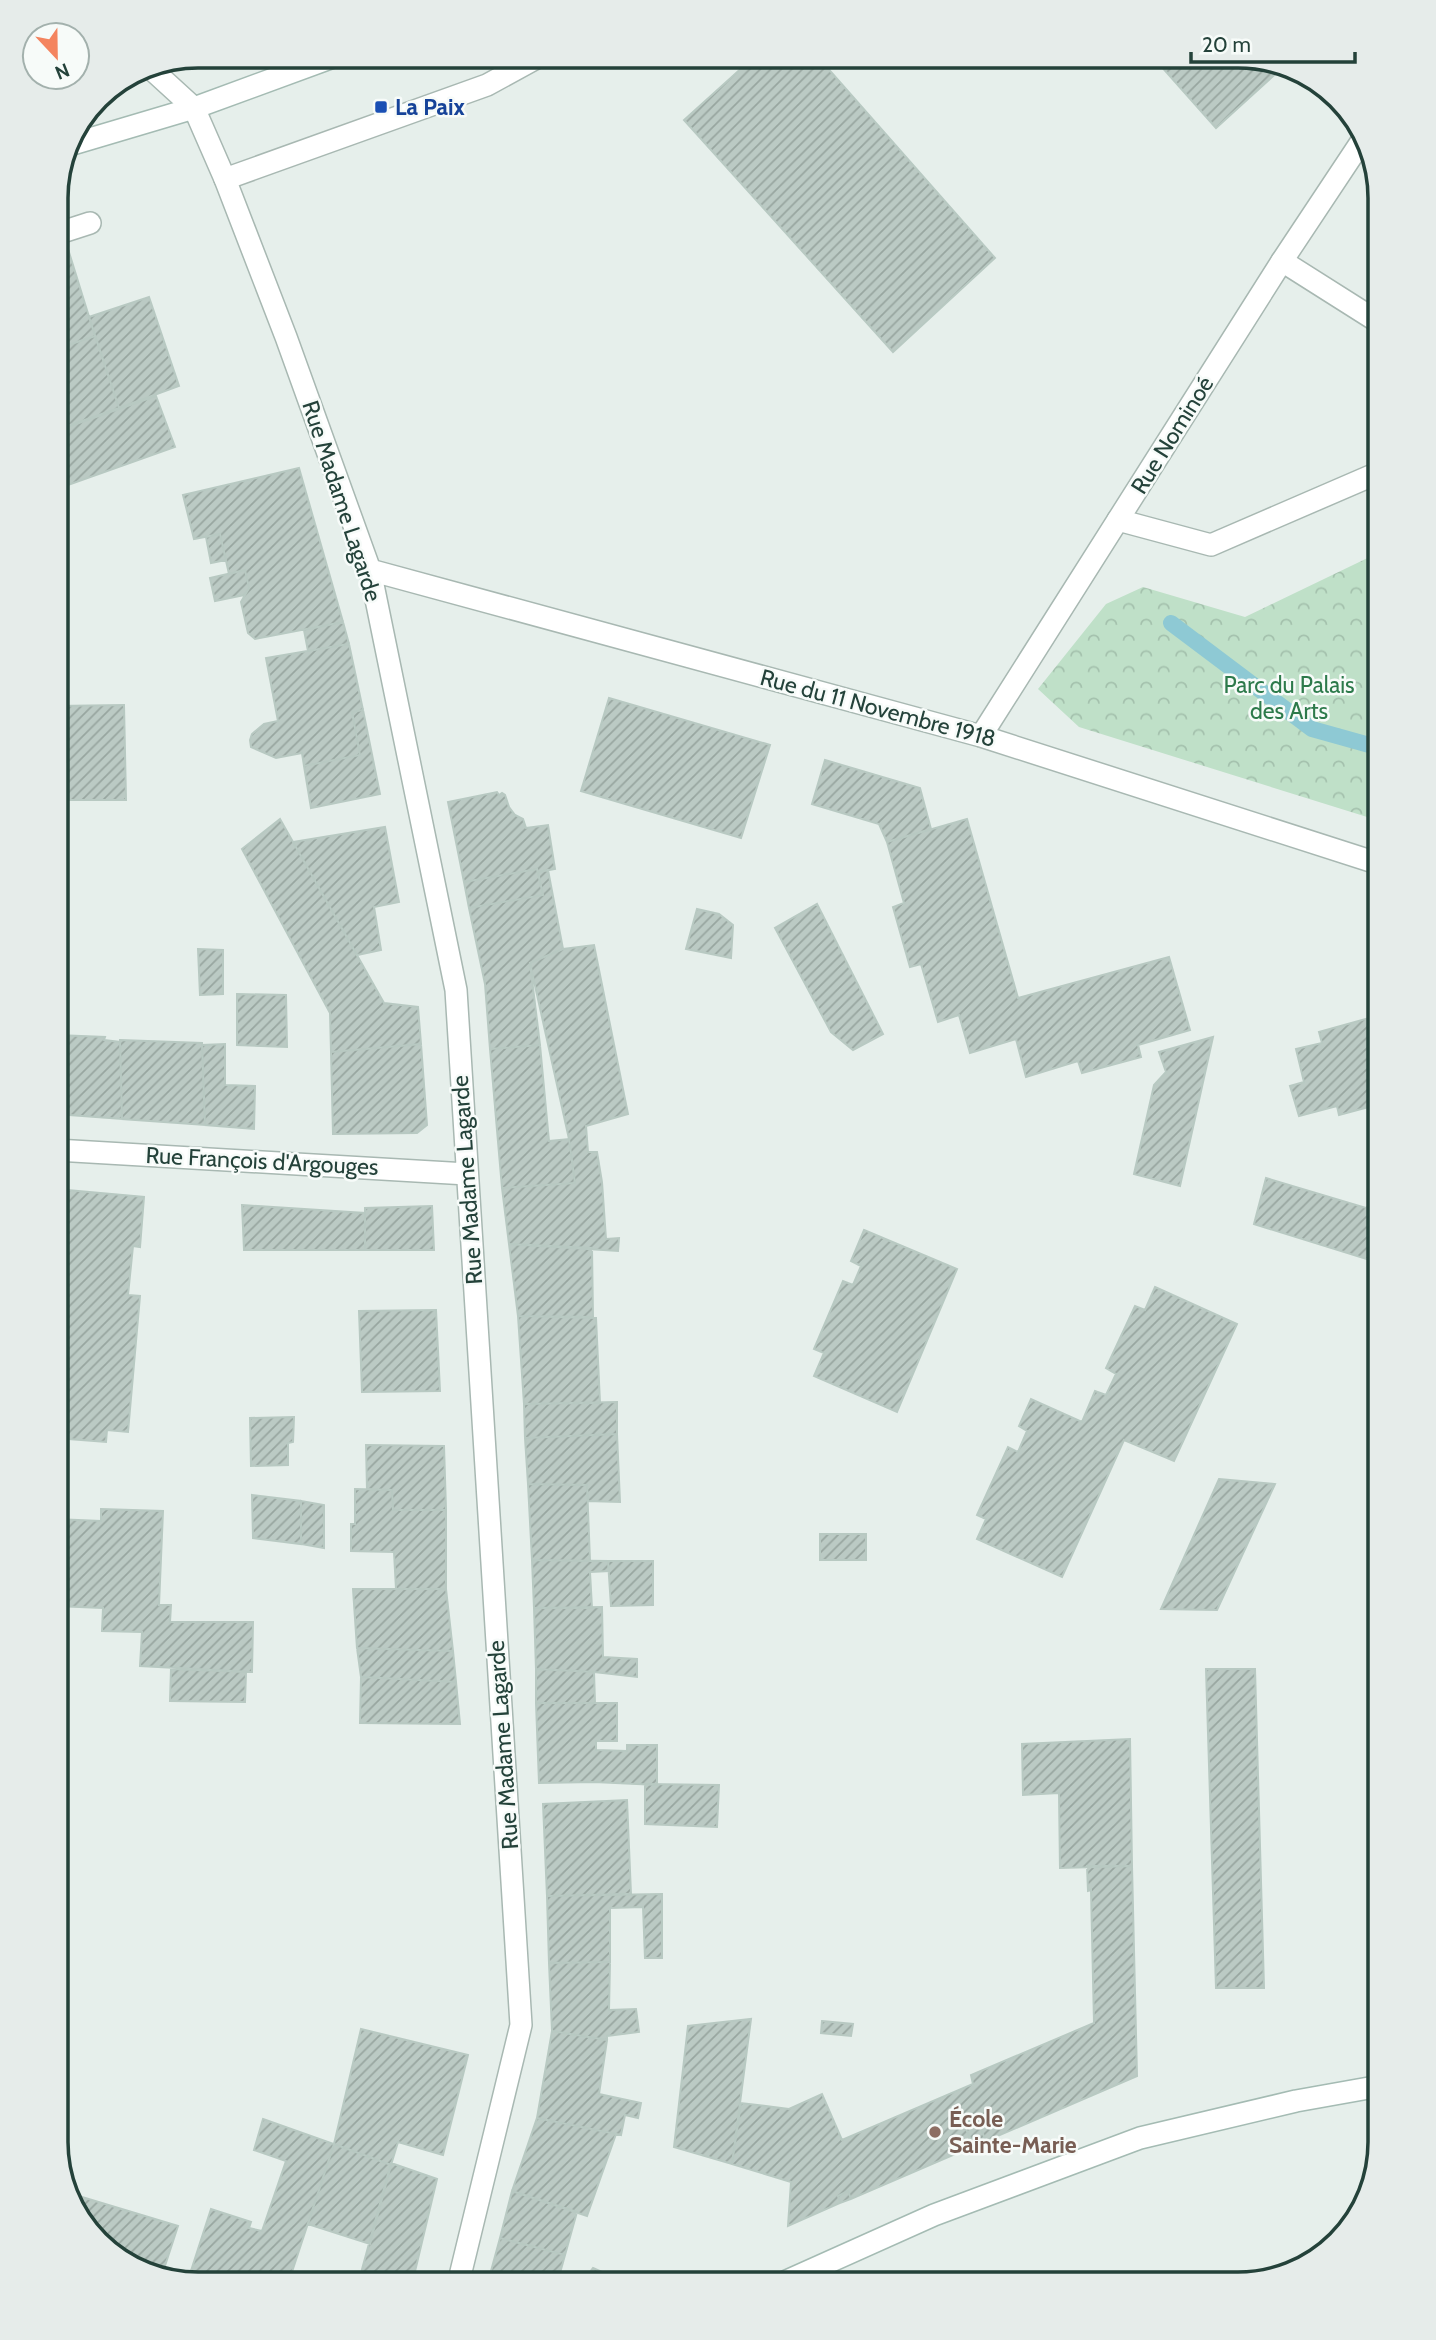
<svg xmlns="http://www.w3.org/2000/svg" width="1436" height="2340" font-family="Cabin,sans-serif">
  <style>
    .park { fill: url(#park-crowns) }
    .lines { fill: none; stroke-linecap: round; stroke-linejoin: round }
    .stream { stroke: #8ec9d4; stroke-width: 16 }
    .building { fill: url(#building-hatch); stroke: #b8c9c2; stroke-width: 2 }
    .lane-casing { stroke: #a8b8b2; stroke-width: 24 }
    .street-casing { stroke: #a8b8b2; stroke-width: 24 }
    .secondary-casing { stroke: #a4bbb3; stroke-width: 24 }
    .path { stroke: #86b3a5; stroke-width: 4.5; stroke-dasharray: 3.5 5; stroke-linecap: butt }
    .lane { stroke: #fff; stroke-width: 21 }
    .street { stroke: #fff; stroke-width: 21 }
    .secondary { stroke: #fff; stroke-width: 21 }
    .transit-dot { fill: #1a4fb4; stroke: #f7fbf9; stroke-width: 2.5 }
    .education-dot { fill: #8d6e63; stroke: #f7fbf9; stroke-width: 2.5 }
    .labels { text-anchor: middle; dominant-baseline: central; stroke-width: 5; stroke-linejoin: round; paint-order: stroke }
    .transit-label { font-size: 23px; font-weight: bold; fill: #164399; stroke: #f7fbf9; text-anchor: start }
    .street-label { font-size: 23px; fill: #24423a; stroke: #f7fbf9 }
    .park-label { font-size: 23px; fill: #2d7a4b; stroke: #f7fbf9 }
    .education-label { font-size: 23px; font-weight: bold; fill: #785e54; stroke: #f7fbf9; text-anchor: start }
    .rim { fill: none; stroke: #24423a; stroke-width: 3.5 }
  </style>
  <defs>
    <pattern id="park-crowns" width="20" height="18" patternUnits="userSpaceOnUse" patternTransform="scale(1.75)"><rect width="20" height="18" fill="#bfe0c8"/><path d="M2 6a3 3 0 1 1 6 0M12 15a3 3 0 1 1 6 0" fill="none" stroke="#a4c1ad"/></pattern>
    <pattern id="building-hatch" width="6" height="6" patternUnits="userSpaceOnUse" patternTransform="scale(1.75)"><rect width="6" height="6" fill="#bbcac4"/><path d="M-1 1l2-2M0 6l6-6M5 7l2-2" fill="none" stroke="#98a6a0"/></pattern>
  </defs>
  <rect width="100%" height="100%" fill="#e6efeb"/>
  <!-- park -->
  <path class="park" d="M 1380,552 L 1380,821 L 1079,727 L 1038,689 L 1106,604 L 1143,587 L 1245,617 Z"/>
  <g class="lines">
    <!-- stream -->
    <path class="stream" d="M 1171,623 L 1312,729 L 1380,748"/>
  </g>
  <!-- building -->
  <path class="building" d="M 755,56 L 817,56 L 995,258 L 893,352 L 684,120 Z
    M 1152,56 L 1247,56 L 1282,68 L 1216,128 Z
    M 68,249 L 95,336 L 56,349 L 56,253 Z
    M 149,297 L 179,386 L 119,408 L 89,317 Z
    M 95,336 L 119,408 L 56,430 L 56,349 Z
    M 156,396 L 175,447 L 68,485 L 56,455 L 56,431 Z
    M 299,468 L 343,622 L 255,639 L 248,633 L 241,602 L 249,588 L 245,570 L 229,574 L 220,534 L 194,539 L 183,495 Z
    M 220,534 L 226,560 L 211,563 L 206,537 Z
    M 245,570 L 249,588 L 244,595 L 215,601 L 210,578 Z
    M 343,622 L 349,644 L 308,651 L 304,630 Z
    M 349,644 L 363,710 L 352,712 L 360,755 L 304,766 L 302,753 L 276,758 L 251,747 L 250,740 L 252,734 L 264,724 L 278,721 L 266,658 Z
    M 56,682 L 56,706 L 124,705 L 126,800 L 56,800 Z
    M 609,698 L 770,745 L 741,838 L 581,791 Z
    M 363,710 L 380,794 L 311,808 L 304,766 L 360,755 L 352,712 Z
    M 825,760 L 920,788 L 931,829 L 887,842 L 879,824 L 812,804 Z
    M 497,792 L 499,795 L 502,793 L 505,795 L 509,807 L 515,815 L 523,819 L 526,828 L 548,825 L 555,869 L 538,872 L 537,869 L 464,882 L 448,802 Z
    M 280,819 L 384,1003 L 418,1007 L 421,1044 L 331,1052 L 330,1013 L 242,849 Z
    M 967,819 L 1018,998 L 1169,957 L 1190,1030 L 1138,1045 L 1141,1057 L 1082,1073 L 1078,1061 L 1026,1077 L 1016,1039 L 970,1053 L 959,1015 L 938,1022 L 921,964 L 910,967 L 893,907 L 904,903 L 887,842 Z
    M 385,827 L 399,902 L 374,907 L 381,950 L 357,955 L 293,842 Z
    M 537,869 L 543,895 L 469,908 L 464,882 Z
    M 548,870 L 563,949 L 530,963 L 540,1045 L 490,1049 L 485,984 L 469,908 L 543,895 L 538,872 Z
    M 817,904 L 883,1034 L 853,1050 L 831,1032 L 775,928 Z
    M 697,909 L 719,914 L 733,925 L 731,958 L 686,949 Z
    M 594,945 L 628,1114 L 586,1126 L 588,1152 L 597,1152 L 602,1182 L 606,1239 L 619,1238 L 618,1251 L 509,1244 L 502,1188 L 575,1183 L 569,1139 L 530,963 L 563,949 Z
    M 198,949 L 223,950 L 223,994 L 200,995 Z
    M 237,994 L 286,995 L 287,1047 L 237,1045 Z
    M 1380,1015 L 1380,1104 L 1339,1115 L 1337,1106 L 1299,1116 L 1290,1086 L 1304,1082 L 1296,1049 L 1322,1043 L 1319,1032 Z
    M 56,1035 L 105,1037 L 104,1040 L 120,1042 L 122,1119 L 56,1114 Z
    M 1213,1037 L 1180,1186 L 1134,1174 L 1154,1085 L 1166,1072 L 1159,1052 Z
    M 120,1040 L 202,1043 L 205,1125 L 122,1119 Z
    M 225,1044 L 225,1085 L 255,1086 L 254,1129 L 205,1125 L 202,1045 Z
    M 421,1044 L 427,1125 L 417,1133 L 333,1134 L 331,1052 Z
    M 540,1045 L 549,1141 L 569,1139 L 575,1183 L 502,1188 L 490,1049 Z
    M 1266,1178 L 1366,1208 L 1380,1196 L 1380,1259 L 1376,1262 L 1254,1224 Z
    M 56,1189 L 144,1197 L 140,1247 L 133,1246 L 128,1295 L 140,1296 L 128,1432 L 107,1430 L 106,1442 L 56,1438 Z
    M 242,1205 L 365,1213 L 365,1250 L 244,1250 Z
    M 432,1206 L 434,1250 L 365,1250 L 365,1208 Z
    M 864,1230 L 957,1269 L 897,1412 L 814,1376 L 824,1353 L 814,1349 L 843,1281 L 853,1285 L 861,1266 L 851,1261 Z
    M 509,1244 L 592,1248 L 593,1317 L 518,1316 Z
    M 1155,1287 L 1237,1324 L 1174,1461 L 1124,1440 L 1062,1577 L 977,1539 L 986,1519 L 977,1515 L 1008,1447 L 1018,1452 L 1027,1431 L 1019,1426 L 1031,1399 L 1082,1422 L 1095,1391 L 1106,1395 L 1116,1374 L 1106,1368 L 1135,1306 L 1145,1310 Z
    M 436,1310 L 440,1391 L 362,1392 L 359,1311 Z
    M 518,1316 L 596,1318 L 600,1403 L 524,1404 Z
    M 617,1402 L 617,1434 L 525,1438 L 524,1404 Z
    M 294,1417 L 293,1442 L 288,1443 L 288,1465 L 251,1466 L 250,1418 Z
    M 617,1434 L 620,1502 L 588,1501 L 587,1485 L 528,1484 L 525,1438 Z
    M 366,1445 L 444,1446 L 446,1510 L 393,1510 L 392,1490 L 367,1489 Z
    M 1219,1479 L 1275,1484 L 1217,1610 L 1161,1609 Z
    M 528,1484 L 587,1485 L 590,1561 L 532,1560 Z
    M 355,1489 L 392,1490 L 393,1510 L 446,1510 L 446,1589 L 396,1589 L 394,1552 L 351,1551 L 351,1524 L 355,1524 Z
    M 252,1495 L 301,1501 L 301,1544 L 253,1538 Z
    M 301,1501 L 324,1505 L 324,1548 L 301,1544 Z
    M 101,1509 L 163,1511 L 159,1605 L 171,1605 L 170,1622 L 253,1622 L 252,1672 L 140,1666 L 142,1632 L 102,1631 L 103,1608 L 56,1606 L 56,1519 L 101,1521 Z
    M 820,1534 L 866,1534 L 866,1560 L 820,1560 Z
    M 532,1560 L 608,1561 L 609,1571 L 590,1572 L 592,1608 L 534,1608 Z
    M 608,1561 L 653,1561 L 653,1605 L 611,1606 Z
    M 353,1589 L 446,1589 L 453,1651 L 357,1648 Z
    M 602,1607 L 603,1657 L 637,1659 L 637,1677 L 594,1672 L 536,1669 L 534,1608 Z
    M 357,1648 L 453,1651 L 456,1682 L 361,1677 Z
    M 171,1669 L 246,1672 L 245,1702 L 170,1701 Z
    M 536,1669 L 594,1672 L 595,1703 L 536,1703 Z
    M 1206,1669 L 1255,1669 L 1264,1988 L 1216,1988 Z
    M 361,1677 L 456,1682 L 460,1724 L 360,1723 Z
    M 536,1703 L 617,1703 L 617,1741 L 596,1741 L 596,1750 L 627,1751 L 627,1745 L 657,1745 L 657,1785 L 594,1782 L 539,1783 Z
    M 56,1724 L 60,1724 L 59,1766 L 56,1766 Z
    M 1130,1739 L 1132,1866 L 1060,1868 L 1059,1793 L 1023,1795 L 1022,1744 Z
    M 645,1784 L 719,1785 L 717,1827 L 645,1824 Z
    M 627,1800 L 631,1894 L 547,1896 L 543,1804 Z
    M 1087,1866 L 1132,1866 L 1137,2076 L 986,2141 L 976,2118 L 963,2123 L 974,2146 L 851,2199 L 848,2191 L 838,2196 L 840,2203 L 788,2226 L 791,2182 L 732,2164 L 741,2103 L 789,2109 L 822,2094 L 842,2140 L 973,2084 L 971,2075 L 1094,2023 L 1091,1890 L 1088,1891 Z
    M 662,1894 L 662,1958 L 645,1958 L 643,1907 L 610,1908 L 610,1962 L 549,1963 L 547,1896 Z
    M 610,1962 L 609,2010 L 636,2009 L 639,2032 L 607,2036 L 607,2040 L 552,2031 L 549,1963 Z
    M 751,2019 L 732,2164 L 674,2147 L 688,2026 Z
    M 822,2021 L 853,2024 L 851,2036 L 821,2033 Z
    M 361,2029 L 468,2055 L 443,2155 L 398,2142 L 391,2165 L 334,2144 Z
    M 552,2031 L 607,2040 L 599,2094 L 641,2103 L 638,2118 L 625,2115 L 621,2135 L 537,2118 Z
    M 537,2118 L 616,2134 L 587,2216 L 512,2191 Z
    M 976,2118 L 986,2141 L 974,2146 L 963,2123 Z
    M 263,2119 L 334,2144 L 288,2284 L 218,2284 L 190,2274 L 211,2209 L 251,2222 L 249,2228 L 262,2231 L 286,2161 L 254,2150 Z
    M 334,2144 L 391,2165 L 370,2244 L 308,2224 Z
    M 391,2163 L 437,2179 L 412,2284 L 358,2284 Z
    M 512,2191 L 577,2212 L 565,2255 L 500,2238 Z
    M 848,2191 L 851,2199 L 840,2203 L 838,2196 Z
    M 82,2197 L 178,2226 L 162,2275 L 120,2260 L 77,2212 Z
    M 500,2238 L 565,2255 L 557,2284 L 496,2284 L 488,2282 Z
    M 593,2268 L 613,2277 L 608,2284 L 581,2284 Z"/>
  <g class="lines">
    <!-- lane casing -->
    <g class="lane-casing">
      <path id="lane" d="M 148,66 L 194,108
        M 225,179 L 487,85 L 540,56
        M 56,234 L 90,223
        M 1282,261 L 1380,323
        M 1118,520 L 1211,545 L 1380,472"/>
    </g>
    <!-- street casing -->
    <g class="street-casing">
      <path id="street" d="M 194,108 L 225,179 L 286,337 L 370,570 L 456,990 L 521,2025 L 458,2284
        M 370,570 L 981,736 L 1380,864
        M 981,736 L 1282,261 L 1365,136
        M 56,1150 L 467,1174"/>
    </g>
    <!-- secondary casing -->
    <g class="secondary-casing">
      <path id="secondary" d="M 66,146 L 194,108 L 336,56
        M 780,2284 L 934,2215 L 1140,2138 L 1296,2101 L 1380,2086"/>
    </g>
    <!-- path -->
    <path class="path" d="M 372,65 L 397,56"/>
    <!-- lane -->
    <use href="#lane" class="lane"/>
    <!-- street -->
    <use href="#street" class="street"/>
    <!-- secondary -->
    <use href="#secondary" class="secondary"/>
  </g>
  <!-- markers -->
  <rect class="transit-dot" x="374" y="100" width="14" height="14" rx="3.5"/>
  <circle class="education-dot" cx="935" cy="2132" r="7"/>
  <g class="labels">
    <!-- transit labels -->
    <g class="transit-label">
      <text x="395" y="107">La Paix</text>
    </g>
    <!-- street labels -->
    <g class="street-label">
      <text transform="translate(1172 435) rotate(-58)">Rue Nominoé</text>
      <text transform="translate(342 501) rotate(72)">Rue Madame Lagarde</text>
      <text transform="translate(878 708) rotate(15)">Rue du 11 Novembre 1918</text>
      <text transform="translate(262 1161) rotate(3)">Rue François d'Argouges</text>
      <text transform="translate(467 1180) rotate(-94)">Rue Madame Lagarde</text>
      <text transform="translate(503 1745) rotate(-94)">Rue Madame Lagarde</text>
    </g>
    <!-- park labels -->
    <g class="park-label">
      <text x="1289" y="685">Parc du Palais<tspan x="1289" dy="26">des Arts</tspan></text>
    </g>
    <!-- education labels -->
    <g class="education-label">
      <text x="949" y="2119">École<tspan x="949" dy="26">Sainte-Marie</tspan></text>
    </g>
  </g>
  <!-- crop -->
  <path d="M0 0H1436V2340H0ZM198 68H1238A130 130 0 0 1 1368 198V2142A130 130 0 0 1 1238 2272H198A130 130 0 0 1 68 2142V198A130 130 0 0 1 198 68Z" fill="#e6ecea" fill-rule="evenodd"/>
  <path class="rim" d="M198 68H1238A130 130 0 0 1 1368 198V2142A130 130 0 0 1 1238 2272H198A130 130 0 0 1 68 2142V198A130 130 0 0 1 198 68Z"/>
  <!-- north arrow -->
  <g transform="translate(56 56) rotate(158)"><circle r="33" fill="#f7fbf9" stroke="#a3b1ad" stroke-width="2"/>
  <path d="M0-5L12 26L0 18L-12 26Z" fill="#f4845f"/>
  <text y="-10" font-size="19" font-weight="bold" text-anchor="middle" fill="#24423a">N</text>
  </g>
  <!-- scale -->
  <path d="M1191 52v10h164v-10" fill="none" stroke="#24423a" stroke-width="3.5"/>
  <text x="1202" y="52" font-size="21" fill="#24423a" stroke="#f7fbf9" stroke-width="5" paint-order="stroke">20 m</text>
</svg>
